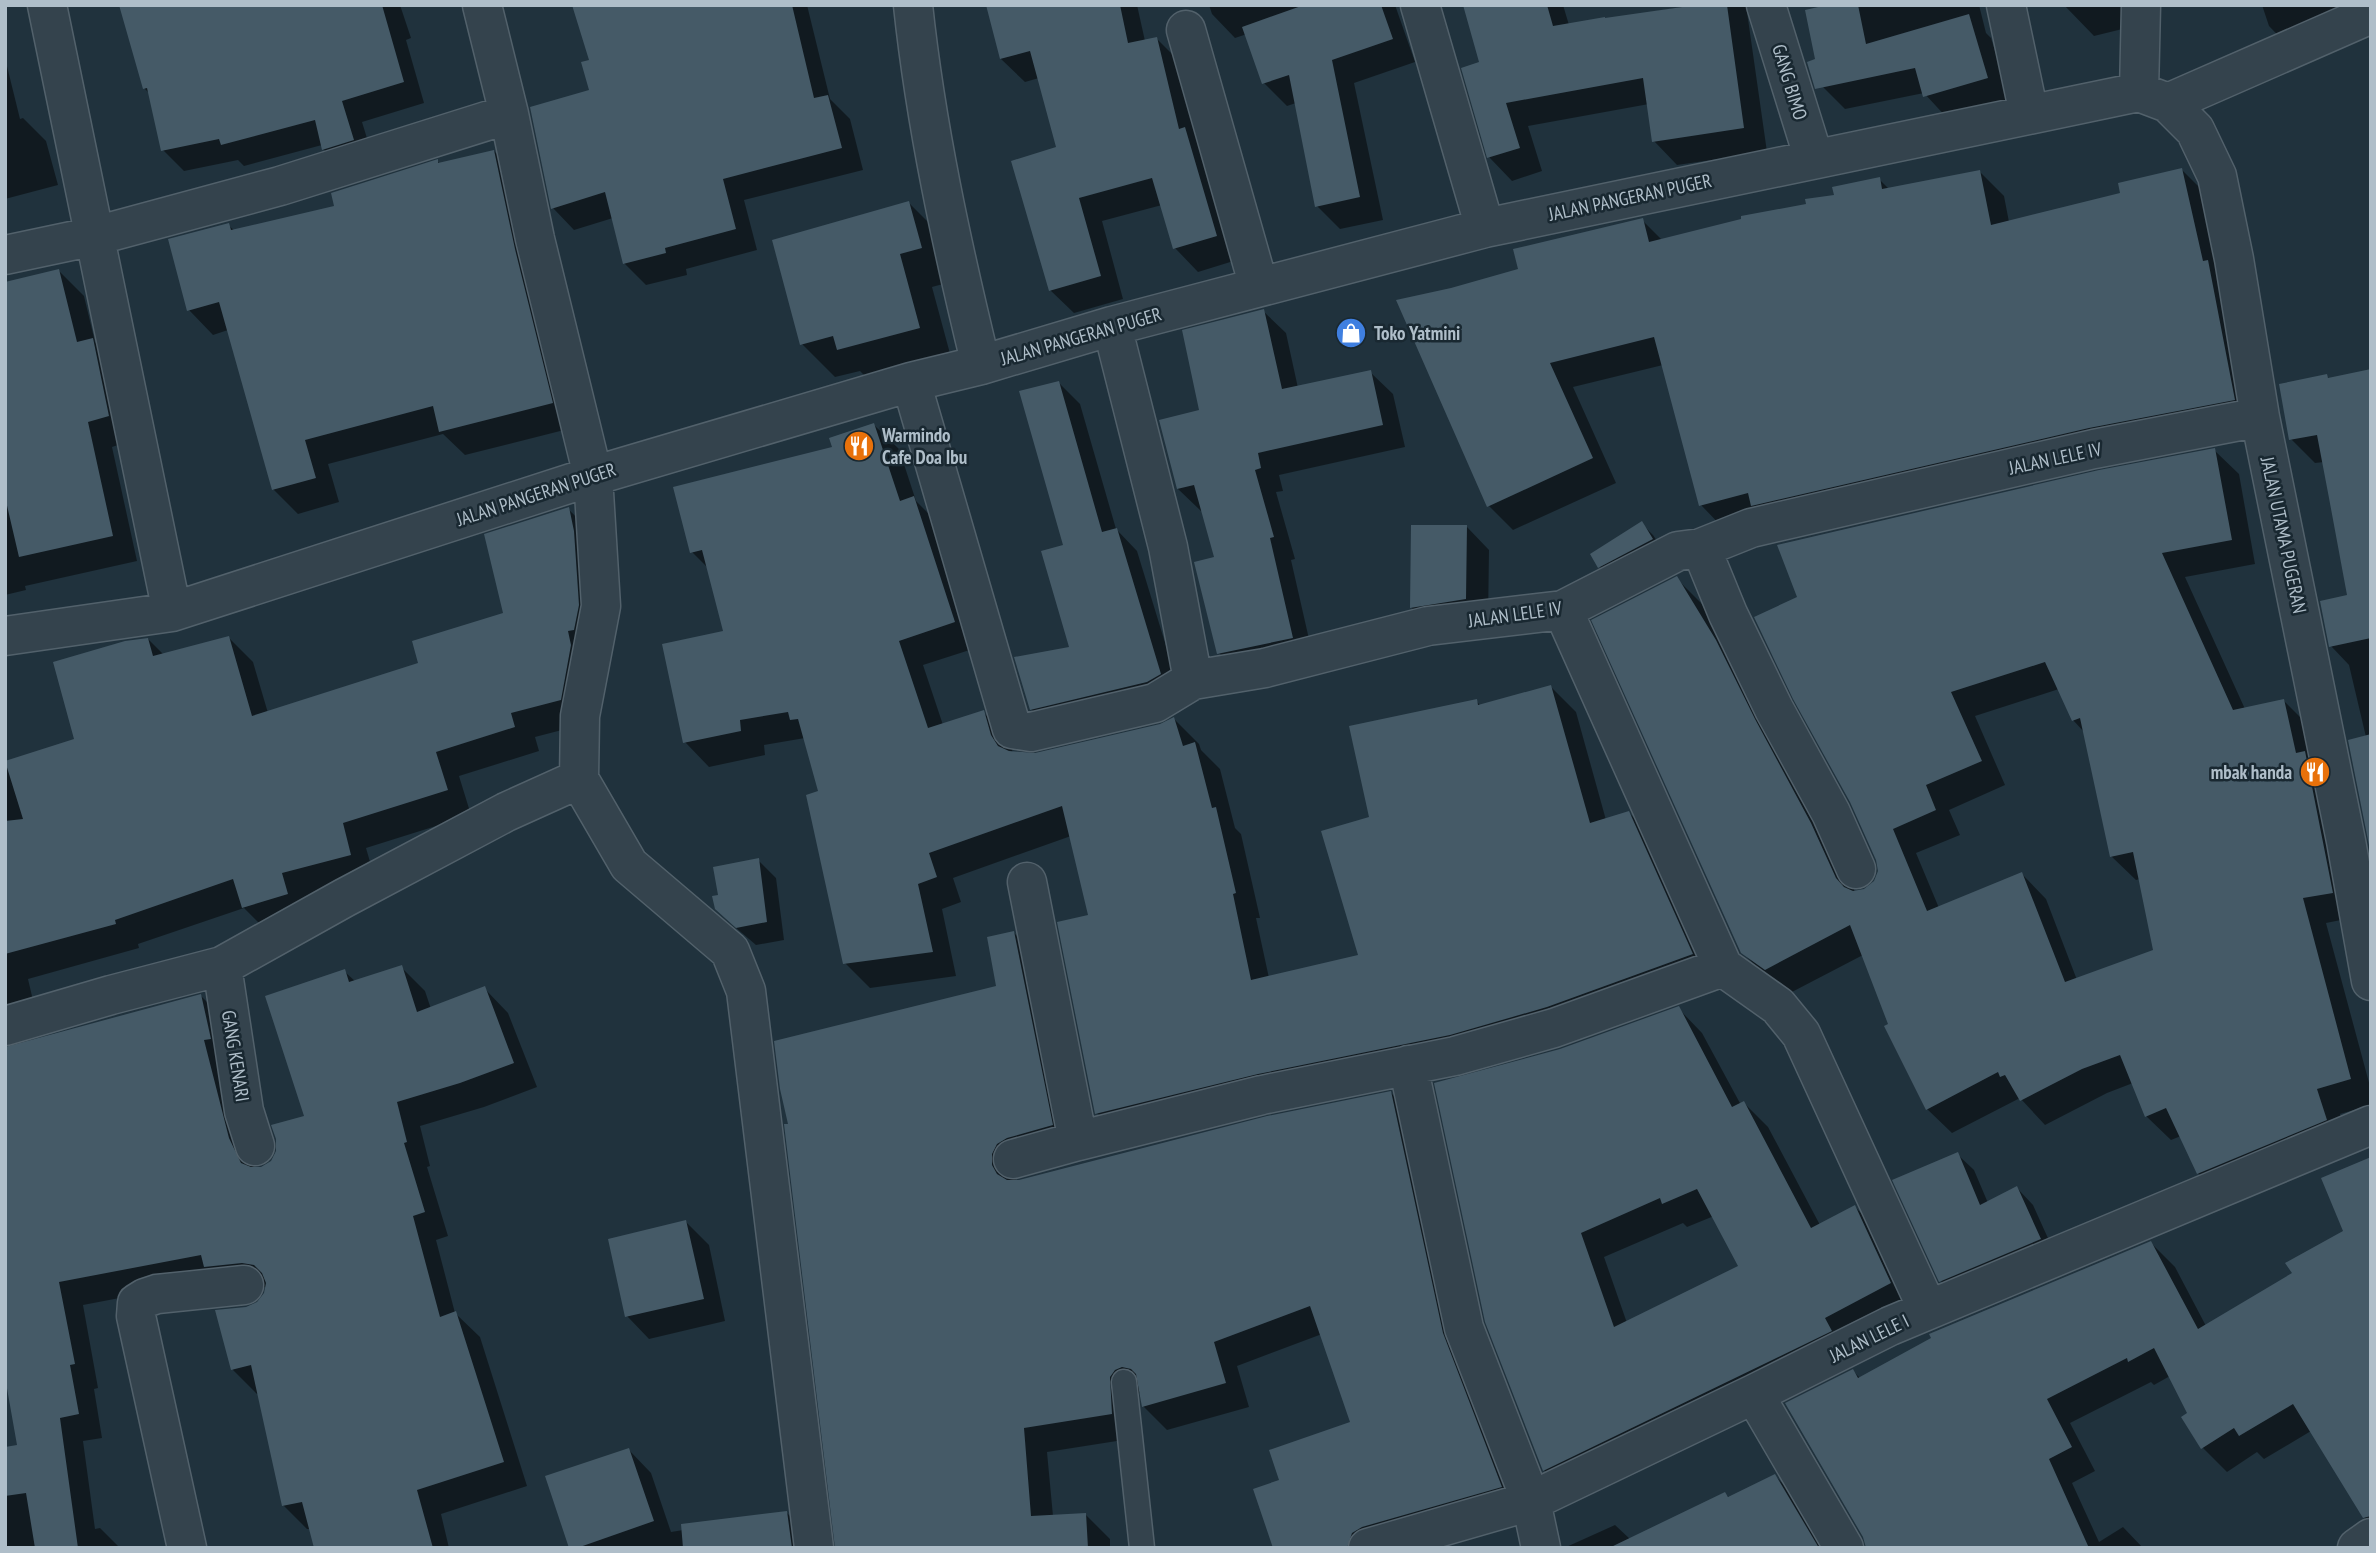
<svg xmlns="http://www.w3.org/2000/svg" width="2376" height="1553" font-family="'PT Sans Narrow',sans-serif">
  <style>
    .shadow { fill: #0007; fill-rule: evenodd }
    .building { fill: #455a67; fill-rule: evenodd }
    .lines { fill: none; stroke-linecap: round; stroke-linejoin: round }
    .service-casing { stroke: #52616b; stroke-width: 27 }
    .minor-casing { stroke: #52616b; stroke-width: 41 }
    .service { stroke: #34434d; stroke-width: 24 }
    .minor { stroke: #34434d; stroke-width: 38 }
    .labels { text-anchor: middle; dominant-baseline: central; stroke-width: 5; stroke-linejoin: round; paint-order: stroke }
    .street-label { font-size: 19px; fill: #afbec9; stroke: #192831 }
    .poi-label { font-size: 19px; font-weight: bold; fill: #afbec9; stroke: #192831; text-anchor: start }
  </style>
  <rect width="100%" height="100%" fill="#20323d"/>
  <!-- shadow -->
  <path class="shadow" d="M 121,5 L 400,5 L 411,38 L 406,40 L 424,103 L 362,122 L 374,161 L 345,170 L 323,149 L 322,145 L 244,166 L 238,160 L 184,171 L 163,150 L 150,94 L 145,89 Z
    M 574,5 L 807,5 L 830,99 L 850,119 L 863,170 L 744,200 L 757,250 L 686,269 L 687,275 L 646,285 L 624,263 L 613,218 L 574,230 L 553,208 L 591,91 L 592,61 Z
    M 987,5 L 1137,5 L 1145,41 L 1156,38 L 1180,62 L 1240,259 L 1198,272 L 1175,248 L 1162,205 L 1102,221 L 1123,299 L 1074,313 L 1050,290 L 1058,148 L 1039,78 L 1025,82 L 1001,59 Z
    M 1209,5 L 1395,5 L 1415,62 L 1354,83 L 1383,220 L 1340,229 L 1317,206 L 1296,103 L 1287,106 L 1264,83 L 1247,34 L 1235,38 L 1212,14 Z
    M 1465,5 L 1563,5 L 1569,25 L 1696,5 L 1746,5 L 1767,152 L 1677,165 L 1654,141 L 1649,104 L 1528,126 L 1542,171 L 1512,181 L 1489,157 L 1481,64 Z
    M 1835,5 L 1979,5 L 1986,33 L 1991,38 L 2010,100 L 1948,119 L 1924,93 L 1845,109 L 1823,87 Z
    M 2064,5 L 2157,5 L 2155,21 L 2094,36 Z
    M 2262,5 L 2371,5 L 2299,57 L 2269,26 Z
    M 5,58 L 20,119 L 23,118 L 46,141 L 58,185 L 5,199 Z
    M 494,151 L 518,176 L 576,427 L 465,455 L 443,434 L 328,464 L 339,502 L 298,514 L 273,489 L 228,330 L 213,335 L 189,310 L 228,225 L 235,231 L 336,207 L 437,161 L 440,164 Z
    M 2181,169 L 2206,194 L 2259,424 L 1725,530 L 1701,505 L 1663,365 L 1573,387 L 1616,483 L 1513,530 L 1489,506 L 1452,290 L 1520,270 L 1642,220 L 1663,241 L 1808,206 L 1879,179 L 1889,189 L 1980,172 L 2004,196 L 2009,222 L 2122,195 Z
    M 909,203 L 942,236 L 954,281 L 932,287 L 952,361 L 872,383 L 860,371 L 835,377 L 802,344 Z
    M 59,271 L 84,296 L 95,342 L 118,365 L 133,440 L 112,447 L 137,561 L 25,586 L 26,590 L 5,595 L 5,284 Z
    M 1263,311 L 1286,333 L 1298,388 L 1370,372 L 1393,394 L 1405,447 L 1279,475 L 1283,491 L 1276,492 L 1295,559 L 1291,560 L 1314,661 L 1241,676 L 1219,653 L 1217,559 L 1203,511 L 1201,511 L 1178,489 L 1201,411 Z
    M 2371,371 L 2371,850 L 2366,737 L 2349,665 L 2331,646 L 2349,597 L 2324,462 L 2315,463 L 2291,439 L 2326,376 L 2330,379 Z
    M 1059,383 L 1080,404 L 1116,529 L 1137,551 L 1181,695 L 1052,730 L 1031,709 L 1072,648 L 1065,546 Z
    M 874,425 L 899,449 L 916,501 L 938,523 L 979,647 L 923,665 L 943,725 L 983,712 L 1008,737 L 1013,753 L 1036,755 L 1161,726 L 1174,719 L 1199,744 L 1201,750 L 1220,769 L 1235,828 L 1241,834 L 1260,918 L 1256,918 L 1269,978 L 1360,956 L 1371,818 L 1476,701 L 1481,706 L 1551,687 L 1576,712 L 1606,820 L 1629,813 L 1654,838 L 1717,979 L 1122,1138 L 1097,1113 L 1090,917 L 1071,836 L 953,878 L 961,902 L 942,909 L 956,976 L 870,988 L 845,963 L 820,792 L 805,738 L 764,745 L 765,755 L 709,767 L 685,742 L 725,632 L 709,569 L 692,552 L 834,448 Z
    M 2214,450 L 2239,474 L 2255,564 L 2185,577 L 2245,709 L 2284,701 L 2308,725 L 2356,917 L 2326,923 L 2371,1090 L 2371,1105 L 2340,1114 L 2351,1144 L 2222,1198 L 2198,1173 L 2181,1136 L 2171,1140 L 2146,1116 L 2133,1083 L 2107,1093 L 2045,1125 L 2020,1098 L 1952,1133 L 1927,1109 L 1890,1025 L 1863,955 L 1790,993 L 1767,977 L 1742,952 L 1676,578 L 1701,603 L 1740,666 L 1835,849 L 1855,892 L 1865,891 L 1876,882 L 1880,871 L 1878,860 L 1852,802 L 1795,698 ZM 2059,689 L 2073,720 L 2084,732 L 2111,856 L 2136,880 L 2140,879 L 2155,951 L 2077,980 L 2046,899 L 2022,874 L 1939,908 L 1916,853 L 1960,835 L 1949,810 L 2005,785 L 1975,716 Z
    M 568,509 L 593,533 L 585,724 L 535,737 L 539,751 L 459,776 L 471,815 L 366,848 L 375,879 L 305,898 L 311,919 L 268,932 L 244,908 L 138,944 L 139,948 L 28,979 L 35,1009 L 5,1016 L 5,763 L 77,740 L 148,639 L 164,655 L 229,638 L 253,662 L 268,713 L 420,664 L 505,615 Z
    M 1642,524 L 1653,535 L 1663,550 L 1610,577 L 1599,566 Z
    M 1467,527 L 1489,550 L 1488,622 L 1434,630 L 1411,607 Z
    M 758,860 L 776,878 L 784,940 L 756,945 L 735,927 L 720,897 Z
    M 1014,933 L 1038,957 L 1076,1149 L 1021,1168 L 1015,1182 L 1391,1093 L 1415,1117 L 1525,1511 L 1396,1548 L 1274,1548 L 1282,1481 L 1353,1423 L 1322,1334 L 1237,1366 L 1249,1407 L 1167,1430 L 1143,1406 L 1141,1391 L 1134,1401 L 1136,1438 L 1047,1452 L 1053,1516 L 1086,1515 L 1110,1539 L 1110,1548 L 837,1548 Z
    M 401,967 L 425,991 L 431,1009 L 484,988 L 508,1013 L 537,1087 L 484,1107 L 420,1126 L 430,1166 L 427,1167 L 448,1236 L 436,1240 L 455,1313 L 480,1337 L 527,1486 L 441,1514 L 449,1548 L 315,1548 L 311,1529 L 307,1529 L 283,1505 L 259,1393 L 257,1394 L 233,1370 L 247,1308 L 257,1305 L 266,1294 L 267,1287 L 230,1291 L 219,1279 L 83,1305 L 98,1388 L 94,1389 L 102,1438 L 83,1441 L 95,1529 L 100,1528 L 120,1548 L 5,1548 L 5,1448 L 19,1446 L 5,1366 L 201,996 L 225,1020 L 252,1164 L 255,1169 L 261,1169 L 272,1162 L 306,1117 L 344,971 L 356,982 Z
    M 1678,1008 L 1702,1033 L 1741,1105 L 1744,1103 L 1768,1127 L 1820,1225 L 1855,1207 L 1879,1231 L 1914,1307 L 1568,1494 L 1544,1470 L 1560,1051 ZM 1714,1216 L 1741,1267 L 1627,1323 L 1604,1257 L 1683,1223 L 1687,1227 Z
    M 1957,1154 L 1974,1170 L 1988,1203 L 2017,1188 L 2033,1205 L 2056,1256 L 1957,1297 L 1941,1281 Z
    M 2371,1159 L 2371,1524 L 2364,1517 L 2311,1431 L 2264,1459 L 2257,1452 L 2227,1472 L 2203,1448 L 2189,1414 L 2170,1376 L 2154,1385 L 2151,1382 L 2070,1423 L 2095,1471 L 2072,1483 L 2099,1542 L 2123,1527 L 2143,1548 L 1867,1548 L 1853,1371 L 1860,1378 L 2151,1243 L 2175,1267 L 2206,1326 L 2294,1274 L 2345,1231 Z
    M 686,1222 L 709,1245 L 725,1321 L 649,1339 L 627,1316 Z
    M 629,1450 L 651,1473 L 671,1532 L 787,1513 L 811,1537 L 812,1548 L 571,1548 Z
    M 1775,1476 L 1799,1500 L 1827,1548 L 1564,1548 L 1615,1525 L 1630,1539 L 1725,1494 L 1730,1498 Z"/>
  <!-- building -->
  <path class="building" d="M 119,5 L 382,5 L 404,82 L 342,101 L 354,140 L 322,150 L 315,120 L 221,145 L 219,139 L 161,151 L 147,88 L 143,89 Z
    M 572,5 L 792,5 L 814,98 L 828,95 L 842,148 L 723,179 L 736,229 L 665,248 L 666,253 L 623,264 L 605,192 L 551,209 L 530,107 L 589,90 L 581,62 L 589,60 Z
    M 986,5 L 1120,5 L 1128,43 L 1157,37 L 1179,129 L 1185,127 L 1217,236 L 1173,249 L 1152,178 L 1079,198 L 1101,276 L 1049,291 L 1011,161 L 1056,147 L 1030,51 L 1000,59 Z
    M 1304,5 L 1381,5 L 1393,39 L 1332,60 L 1360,197 L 1315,207 L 1289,75 L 1262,84 L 1242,27 Z
    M 1463,5 L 1547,5 L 1553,26 L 1605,17 L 1605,18 L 1696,5 L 1727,5 L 1744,128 L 1652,142 L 1643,78 L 1506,103 L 1520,148 L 1487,158 L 1461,68 L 1479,62 Z
    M 1827,5 L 1858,5 L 1866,44 L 1969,14 L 1988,78 L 1923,97 L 1915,68 L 1815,89 L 1807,62 L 1815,59 L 1805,10 Z
    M 494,150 L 515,249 L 553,403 L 439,432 L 433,406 L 305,440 L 316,478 L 272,490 L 219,302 L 187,311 L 168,239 L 229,223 L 231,230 L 334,206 L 331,193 L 438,159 L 438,163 Z
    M 2182,168 L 2203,261 L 2208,260 L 2235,400 L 2089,428 L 1751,506 L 1748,493 L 1699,506 L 1654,337 L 1550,363 L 1593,458 L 1487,507 L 1396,300 L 1451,288 L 1518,269 L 1513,249 L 1643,218 L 1649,242 L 1741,219 L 1741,216 L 1806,204 L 1805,199 L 1834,195 L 1832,187 L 1880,177 L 1882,189 L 1980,170 L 1991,225 L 2120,193 L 2118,183 Z
    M 909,201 L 922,248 L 900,254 L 920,328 L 837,350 L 833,336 L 800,345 L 772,240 Z
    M 59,269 L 77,342 L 93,338 L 109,416 L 88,422 L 113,536 L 19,557 L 5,497 L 5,282 Z
    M 1264,309 L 1282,389 L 1371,370 L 1383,425 L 1258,453 L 1261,468 L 1255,470 L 1274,537 L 1270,538 L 1293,638 L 1217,654 L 1194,562 L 1214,557 L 1194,485 L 1177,489 L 1159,420 L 1199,410 L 1182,330 Z
    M 2371,369 L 2371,638 L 2329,647 L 2320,601 L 2347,595 L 2329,498 L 2317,435 L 2289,440 L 2279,384 L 2327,374 L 2328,378 Z
    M 1059,381 L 1102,532 L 1117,528 L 1161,674 L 1147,682 L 1030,710 L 1014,657 L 1069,647 L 1041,551 L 1063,545 L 1019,391 Z
    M 874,423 L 900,501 L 914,496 L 955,622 L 899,641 L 928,728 L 984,710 L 991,735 L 998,746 L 1009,751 L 1035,753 L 1160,724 L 1174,717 L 1183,746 L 1195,742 L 1212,808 L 1216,807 L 1236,893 L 1233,894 L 1251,980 L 1358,955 L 1321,831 L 1369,817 L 1349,726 L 1477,699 L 1478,705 L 1551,685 L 1590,823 L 1629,811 L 1693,954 L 1547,1007 L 1450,1035 L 1258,1074 L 1095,1114 L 1057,922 L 1088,915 L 1062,806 L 929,853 L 937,877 L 918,884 L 933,952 L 843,964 L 806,795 L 818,791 L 798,719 L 790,720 L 788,712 L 740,720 L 741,731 L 683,743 L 662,644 L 723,631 L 702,550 L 690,553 L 673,487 L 832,447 L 829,438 Z
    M 2215,448 L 2232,540 L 2162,553 L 2233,710 L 2284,699 L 2296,753 L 2305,751 L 2333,893 L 2303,898 L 2351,1079 L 2317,1089 L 2327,1120 L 2197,1174 L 2166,1108 L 2145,1117 L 2120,1055 L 2082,1069 L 2020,1101 L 2005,1075 L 2000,1077 L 1998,1072 L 1926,1110 L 1884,1026 L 1888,1024 L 1850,925 L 1765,970 L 1741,953 L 1591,620 L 1677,576 L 1716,640 L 1755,719 L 1811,823 L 1836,878 L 1844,887 L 1853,891 L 1864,889 L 1874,881 L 1878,871 L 1876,860 L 1850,802 L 1793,699 L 1754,617 L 1797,597 L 1777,545 L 2099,470 ZM 2045,662 L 2072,721 L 2080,718 L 2110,857 L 2133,852 L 2153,950 L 2065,982 L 2022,872 L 1927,911 L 1893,829 L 1936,810 L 1926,785 L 1982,761 L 1951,692 Z
    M 569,507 L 574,531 L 579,605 L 574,630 L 568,631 L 571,645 L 561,700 L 511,713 L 515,727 L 436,752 L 448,790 L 343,823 L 351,855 L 282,873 L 288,894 L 242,908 L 233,879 L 115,920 L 116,924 L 5,954 L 5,821 L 23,819 L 5,761 L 74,739 L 53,662 L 125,641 L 148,638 L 153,656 L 229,636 L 252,716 L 418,663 L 412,641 L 503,613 L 484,534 Z
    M 1642,521 L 1653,539 L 1598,568 L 1590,554 Z
    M 1411,525 L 1467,525 L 1466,599 L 1410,608 Z
    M 2371,734 L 2371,855 L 2348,740 Z
    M 759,858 L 767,922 L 736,928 L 715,909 L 712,896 L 718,895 L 713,867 Z
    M 1014,931 L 1053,1125 L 1007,1138 L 997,1144 L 992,1154 L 992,1165 L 997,1174 L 1007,1180 L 1019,1180 L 1267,1116 L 1391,1091 L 1443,1333 L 1502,1487 L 1362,1527 L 1352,1533 L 1347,1548 L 1273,1548 L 1253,1489 L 1279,1480 L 1269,1450 L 1350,1422 L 1310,1306 L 1214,1342 L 1226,1383 L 1142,1407 L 1136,1374 L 1131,1369 L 1122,1367 L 1115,1370 L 1110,1377 L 1112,1414 L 1024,1428 L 1031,1516 L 1086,1513 L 1088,1548 L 835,1548 L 784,1124 L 788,1124 L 780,1089 L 774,1041 L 996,986 L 987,937 Z
    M 402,965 L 417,1012 L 485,986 L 514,1063 L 460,1083 L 397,1102 L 407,1142 L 404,1143 L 425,1212 L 413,1216 L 440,1317 L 456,1311 L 504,1462 L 417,1490 L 433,1548 L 314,1548 L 302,1502 L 282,1506 L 251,1365 L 231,1370 L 215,1310 L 246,1307 L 257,1302 L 264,1293 L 266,1283 L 262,1273 L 254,1265 L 242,1263 L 204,1267 L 201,1255 L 59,1282 L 75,1364 L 70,1365 L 79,1414 L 60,1418 L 78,1548 L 35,1548 L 26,1493 L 5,1496 L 5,1447 L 17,1445 L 5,1377 L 5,1047 L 201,994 L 211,1039 L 204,1040 L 229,1138 L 241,1163 L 251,1167 L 261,1167 L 271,1161 L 276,1151 L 276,1139 L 271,1125 L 304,1116 L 265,996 L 345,969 L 349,982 Z
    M 1679,1006 L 1732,1107 L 1744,1101 L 1811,1228 L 1855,1205 L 1891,1283 L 1825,1318 L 1832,1331 L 1543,1471 L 1485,1322 L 1434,1083 L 1560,1049 ZM 1697,1189 L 1738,1266 L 1614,1327 L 1581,1233 L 1660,1198 L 1662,1204 Z
    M 1958,1152 L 1980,1205 L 2017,1186 L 2041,1239 L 1939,1282 L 1892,1180 Z
    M 2371,1157 L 2371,1516 L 2363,1518 L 2293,1404 L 2239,1436 L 2234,1428 L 2201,1449 L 2181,1417 L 2187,1413 L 2154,1348 L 2128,1362 L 2127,1358 L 2047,1399 L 2072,1447 L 2049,1459 L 2089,1548 L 1866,1548 L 1863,1537 L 1785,1403 L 1853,1369 L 1858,1378 L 1931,1338 L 1929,1334 L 2151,1241 L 2198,1329 L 2292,1273 L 2285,1263 L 2343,1231 L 2321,1178 Z
    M 686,1220 L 704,1299 L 625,1317 L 608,1239 Z
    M 629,1448 L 654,1521 L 577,1548 L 569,1548 L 545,1476 Z
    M 1775,1474 L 1819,1548 L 1609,1548 L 1725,1492 L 1728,1497 Z
    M 787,1511 L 792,1548 L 683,1548 L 681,1524 Z"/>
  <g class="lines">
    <!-- service casing -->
    <g class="service-casing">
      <path id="service" d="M 1124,1382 L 1142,1548"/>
    </g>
    <!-- minor casing -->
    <g class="minor-casing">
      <path id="minor" d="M 47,5 L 172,612
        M 482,5 L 509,114 L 535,239 L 593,476 L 601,606 L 580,716 L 579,779 L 629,865 L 730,951 L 746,991 L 814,1548
        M 913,5 C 926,127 952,246 981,365
        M 1420,5 L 1485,228
        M 1766,5 L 1814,159
        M 2006,5 L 2029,114
        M 1186,30 L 1259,287
        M 2139,92 L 2141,5
        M 2168,103 L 2371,14
        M 5,255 L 95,236 L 280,186 L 509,114
        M 1112,326 L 1168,547 L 1193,680 L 1265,668 L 1428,626 L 1563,610 L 1678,551 L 1701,548 L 1751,528 L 2094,449 L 2260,417
        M 911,382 L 1012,729 L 1031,732 L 1155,703 L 1193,680
        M 1701,548 L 1728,614 L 1774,709 L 1831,813 L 1856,869
        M 1563,610 L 1723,967 L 1778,1006 L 1801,1034 L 1928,1310
        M 5,636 L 172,612 L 593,476 L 911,382 L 981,365 L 1112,326 L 1485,228 L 2139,92 L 2168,103 L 2195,130 L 2217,176 L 2234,259 L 2260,417 L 2346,841 L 2371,981
        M 1027,882 L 1078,1141
        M 222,966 L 244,1111 L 255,1146
        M 5,1026 L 111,995 L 222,966 L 344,898 L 506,812 L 579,779
        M 1408,1065 L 1464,1328 L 1531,1501 L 1541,1548
        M 1013,1159 L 1078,1141 L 1262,1095 L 1455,1056 L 1554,1028 L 1723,967
        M 1754,1394 L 1844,1548
        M 187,1548 L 136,1316 L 137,1303 L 145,1298 L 157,1294 L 244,1285
        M 1368,1548 L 1531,1501 L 1754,1394 L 1890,1326 L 2371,1125
        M 2357,1548 L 2371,1538"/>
    </g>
    <!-- service -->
    <use href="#service" class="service"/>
    <!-- minor -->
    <use href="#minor" class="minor"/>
  </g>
  <!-- icons -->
  <defs>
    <g id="shop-disc" transform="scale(1.575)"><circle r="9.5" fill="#3f7fe0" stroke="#192831"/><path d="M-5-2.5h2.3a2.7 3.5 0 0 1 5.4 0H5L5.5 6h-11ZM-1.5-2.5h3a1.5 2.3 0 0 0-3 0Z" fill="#fff"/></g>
    <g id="restaurant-disc" transform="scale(1.575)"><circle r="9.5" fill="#e8710a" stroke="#192831"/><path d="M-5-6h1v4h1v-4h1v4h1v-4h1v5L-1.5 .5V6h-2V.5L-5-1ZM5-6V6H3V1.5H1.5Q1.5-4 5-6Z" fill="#fff"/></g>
  </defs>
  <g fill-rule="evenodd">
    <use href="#shop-disc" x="1351" y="333"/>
    <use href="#restaurant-disc" x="859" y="446"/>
    <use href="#restaurant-disc" x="2315" y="772"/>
  </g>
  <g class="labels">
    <!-- street labels -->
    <g class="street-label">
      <text transform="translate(1790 82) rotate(73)">GANG BIMO</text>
      <text transform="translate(1630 197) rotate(-12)">JALAN PANGERAN PUGER</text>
      <text transform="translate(1081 336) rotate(-16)">JALAN PANGERAN PUGER</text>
      <text transform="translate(2055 458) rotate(-12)">JALAN LELE IV</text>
      <text transform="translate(536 494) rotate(-18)">JALAN PANGERAN PUGER</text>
      <text transform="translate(2284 535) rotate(78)">JALAN UTAMA PUGERAN</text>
      <text transform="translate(1515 614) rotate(-8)">JALAN LELE IV</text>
      <text transform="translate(236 1056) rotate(81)">GANG KENARI</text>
      <text transform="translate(1869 1338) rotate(-26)">JALAN LELE I</text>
    </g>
    <!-- poi labels -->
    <g class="poi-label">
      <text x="1374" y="333">Toko Yatmini</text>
      <text x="882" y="435">Warmindo<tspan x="882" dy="22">Cafe Doa Ibu</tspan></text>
      <text x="2292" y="772" text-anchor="end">mbak handa</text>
    </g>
  </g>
  <!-- border -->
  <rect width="2376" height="1553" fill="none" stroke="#afbec9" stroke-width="14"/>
</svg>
